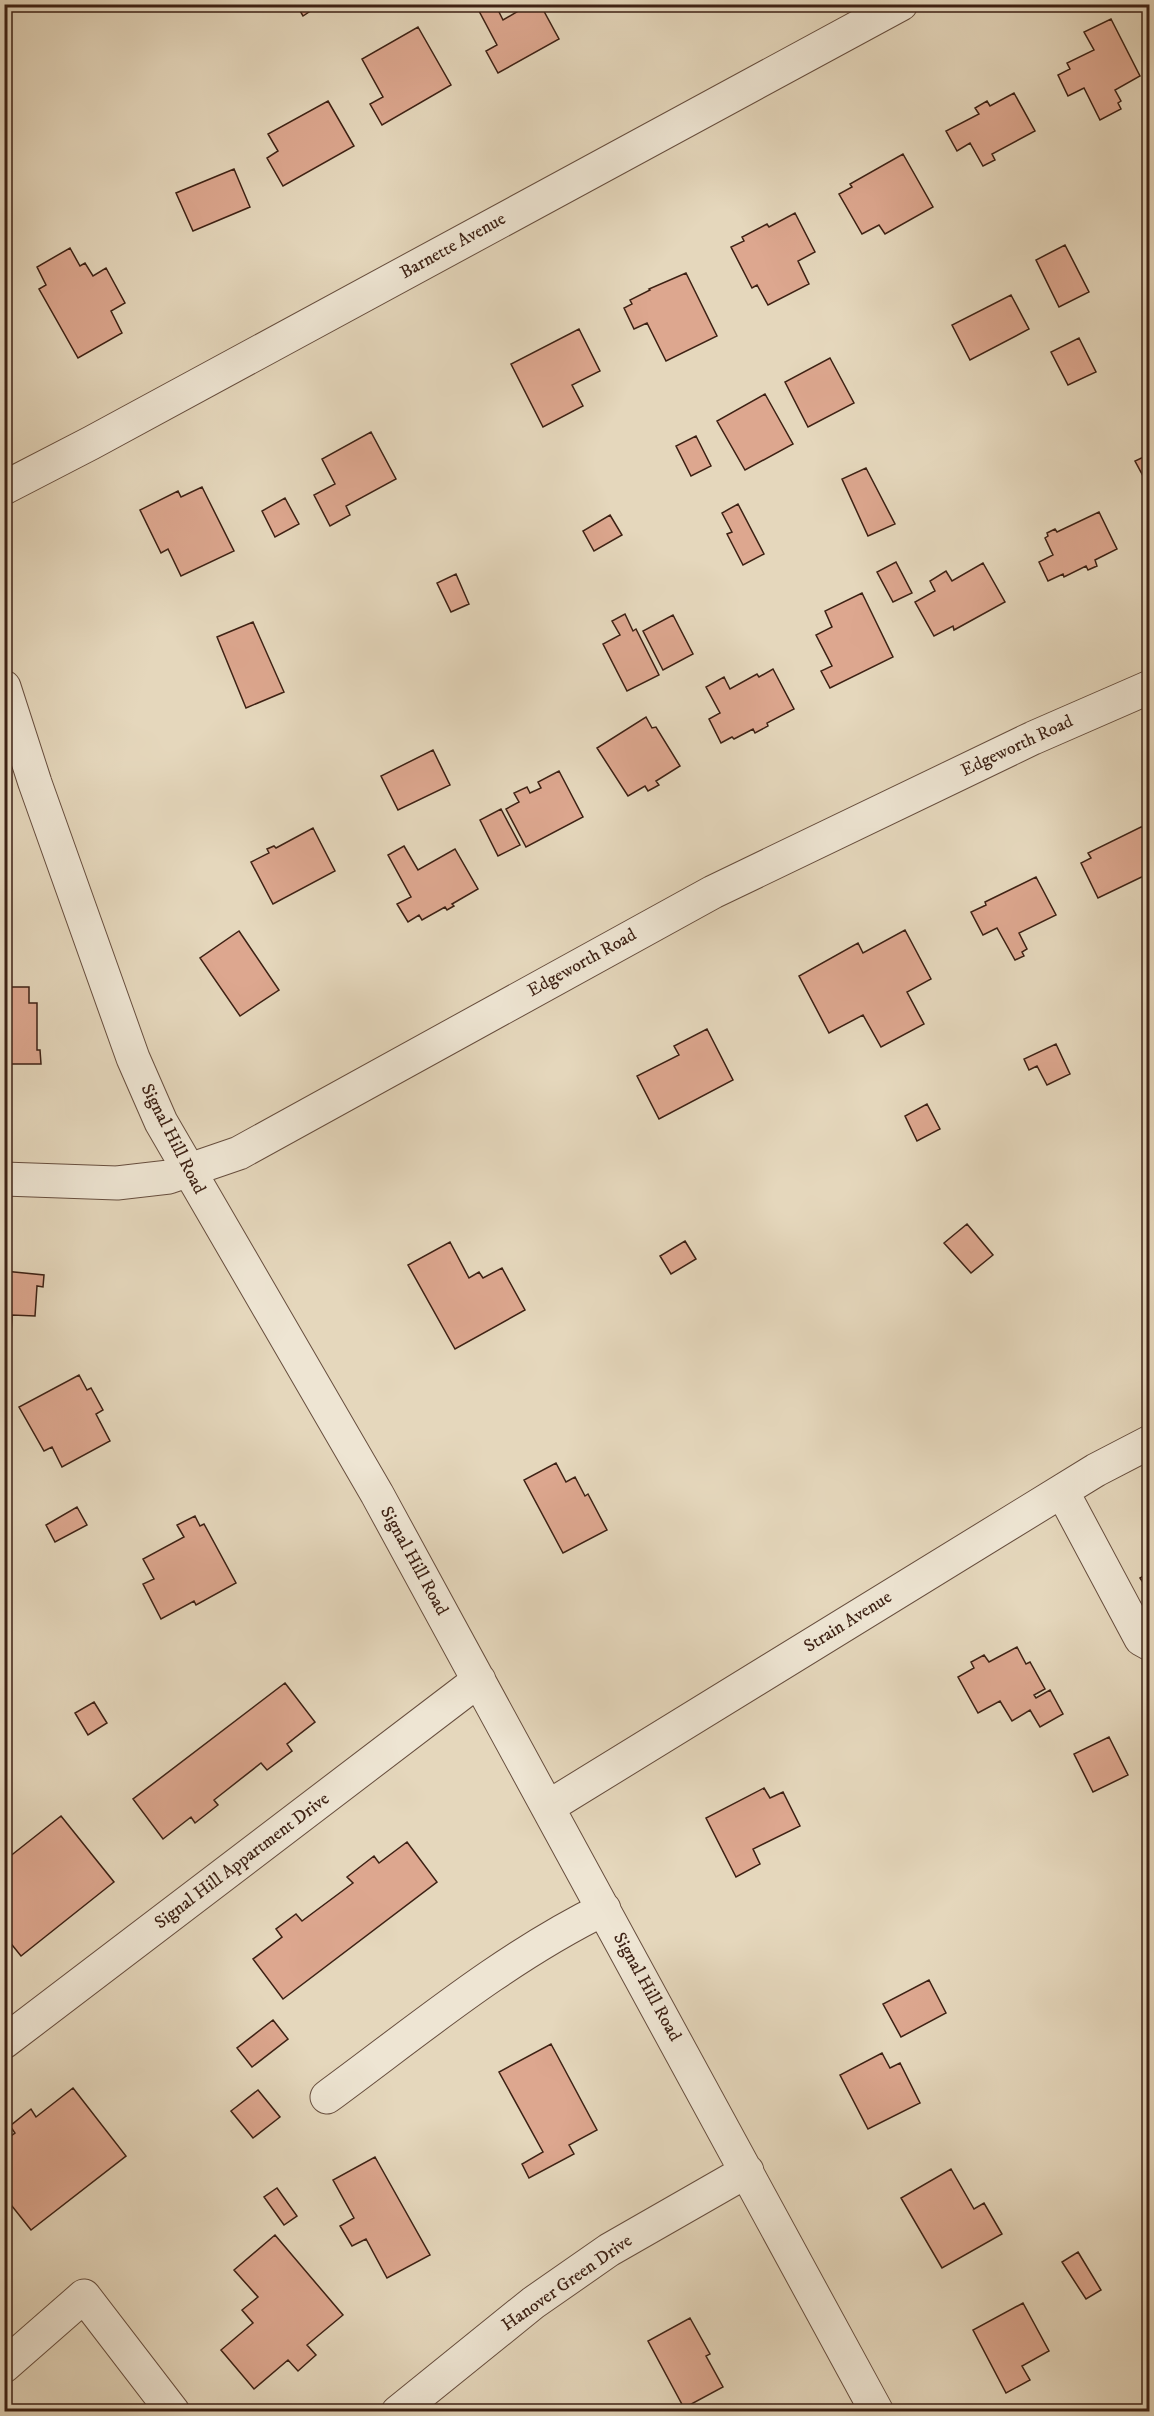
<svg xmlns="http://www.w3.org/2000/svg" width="1154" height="2416" font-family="'IM FELL DW Pica',serif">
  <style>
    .building { fill: #dda78f; stroke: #3d2114; stroke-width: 1.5 }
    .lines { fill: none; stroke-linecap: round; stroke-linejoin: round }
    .minor-casing { stroke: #674e3e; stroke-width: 35 }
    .minor { stroke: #eee5d3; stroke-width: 33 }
    .labels { text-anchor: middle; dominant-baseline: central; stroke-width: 4.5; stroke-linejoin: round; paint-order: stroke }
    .street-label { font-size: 18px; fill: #3d2114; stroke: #eee5d3 }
  </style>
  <rect width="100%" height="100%" fill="#e5d7bc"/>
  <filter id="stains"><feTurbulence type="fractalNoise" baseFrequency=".00333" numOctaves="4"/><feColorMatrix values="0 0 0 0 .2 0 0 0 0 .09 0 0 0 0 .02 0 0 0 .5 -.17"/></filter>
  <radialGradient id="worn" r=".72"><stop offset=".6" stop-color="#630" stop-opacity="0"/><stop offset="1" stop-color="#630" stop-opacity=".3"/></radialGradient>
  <!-- building -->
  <path class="building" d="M 296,4 L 321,4 L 303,16 Z
    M 490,4 L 495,4 L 503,20 L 530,4 L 540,4 L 559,39 L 498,73 L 486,51 L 497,45 L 479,11 Z
    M 1111,19 L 1140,76 L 1115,90 L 1121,101 L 1118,103 L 1121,109 L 1100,120 L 1084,88 L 1068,96 L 1058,75 L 1070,69 L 1067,63 L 1094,50 L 1084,32 Z
    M 418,27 L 451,85 L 382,125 L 370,104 L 383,97 L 362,59 Z
    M 1014,93 L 1035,131 L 992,154 L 995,160 L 983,166 L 970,143 L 957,151 L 946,131 L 979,114 L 975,108 L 987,101 L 990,106 Z
    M 328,101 L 354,146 L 283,186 L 267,158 L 278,151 L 268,134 Z
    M 903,154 L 933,207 L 885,234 L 879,225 L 862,234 L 839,194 L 852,187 L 850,184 Z
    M 234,169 L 250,207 L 193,231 L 176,193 Z
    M 795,213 L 815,252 L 798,261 L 809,284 L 768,305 L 757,285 L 752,288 L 731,247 L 744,241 L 742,237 L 767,224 L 769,227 Z
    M 1065,245 L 1089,292 L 1059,307 L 1036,260 Z
    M 70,248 L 80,266 L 85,263 L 93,276 L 106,268 L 125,303 L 111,311 L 122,333 L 78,358 L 39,289 L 46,285 L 37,267 Z
    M 686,273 L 717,336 L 666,361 L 647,323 L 634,329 L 624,308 L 632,304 L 630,300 L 650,290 L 649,289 Z
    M 1011,295 L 1029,329 L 970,360 L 952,325 Z
    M 579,329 L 600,371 L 572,385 L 583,406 L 543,427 L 511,364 Z
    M 1079,338 L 1096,372 L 1068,385 L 1051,352 Z
    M 830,358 L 854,403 L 808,427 L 785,382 Z
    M 765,394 L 793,444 L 745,470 L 717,421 Z
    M 371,432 L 396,479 L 346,506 L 350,515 L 330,526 L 314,495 L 335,484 L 322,459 Z
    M 696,436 L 711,466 L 691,476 L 676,446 Z
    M 1150,454 L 1150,489 L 1135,461 Z
    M 866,468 L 895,524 L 868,536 L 842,479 Z
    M 202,487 L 234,551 L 181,576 L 168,549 L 161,553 L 140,510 L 178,491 L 181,497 Z
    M 285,498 L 299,524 L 275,537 L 262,511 Z
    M 738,504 L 764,554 L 743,565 L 727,534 L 732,532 L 722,513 Z
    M 1099,512 L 1117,549 L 1095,560 L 1097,566 L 1088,570 L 1086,566 L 1064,577 L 1063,574 L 1048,581 L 1039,562 L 1053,555 L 1045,538 L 1048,536 L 1047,533 L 1055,529 L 1057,532 Z
    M 610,515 L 622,535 L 594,551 L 583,531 Z
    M 896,562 L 912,593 L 893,602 L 877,572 Z
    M 983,563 L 1005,602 L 954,630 L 953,626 L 934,636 L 915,602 L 935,591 L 930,581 L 946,571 L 952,581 Z
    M 456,574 L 469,604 L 451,612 L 437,583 Z
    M 862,593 L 893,657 L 830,688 L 821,671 L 832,666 L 816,635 L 832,627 L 825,611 Z
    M 625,614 L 633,631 L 636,629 L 659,675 L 627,691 L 603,644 L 620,635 L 612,621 Z
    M 673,615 L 693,654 L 663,670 L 643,631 Z
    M 253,622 L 284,692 L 246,708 L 217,637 Z
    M 773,669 L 794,709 L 767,723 L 768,726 L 755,733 L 753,729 L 734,739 L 732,737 L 721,743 L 709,719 L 720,713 L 706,687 L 724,677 L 730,689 L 757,674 L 759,677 Z
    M 646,717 L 652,728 L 656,727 L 680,766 L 656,781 L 659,785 L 648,791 L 645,786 L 628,796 L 597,748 Z
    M 433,750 L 450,785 L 398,810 L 381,776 Z
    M 559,771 L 583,817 L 526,847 L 506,809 L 519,802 L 514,793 L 527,787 L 530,793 L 541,788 L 538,782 Z
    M 501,809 L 520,845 L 498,856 L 480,820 Z
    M 1143,826 L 1150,840 L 1150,873 L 1098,898 L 1081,863 L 1091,858 L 1088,853 Z
    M 313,828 L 335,871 L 273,904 L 251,862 L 269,853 L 267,849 L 274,846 L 276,848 Z
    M 404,846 L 418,870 L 455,849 L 478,889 L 452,904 L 454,906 L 447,910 L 445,907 L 422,920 L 419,915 L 408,922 L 397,904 L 411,897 L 388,855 Z
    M 1036,877 L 1056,915 L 1019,933 L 1027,949 L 1022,952 L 1024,956 L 1015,960 L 997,928 L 983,935 L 971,912 L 986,905 L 985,902 Z
    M 905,930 L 931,979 L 907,992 L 924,1024 L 881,1047 L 863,1015 L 829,1033 L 799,976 L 858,943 L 863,953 Z
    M 239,931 L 279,990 L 240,1016 L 200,958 Z
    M 4,987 L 29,987 L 29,1003 L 37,1003 L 37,1050 L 40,1050 L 41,1064 L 4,1064 Z
    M 707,1029 L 733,1080 L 659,1119 L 637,1076 L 679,1055 L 674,1046 Z
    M 1056,1044 L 1070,1074 L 1047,1085 L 1037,1066 L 1029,1070 L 1024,1059 Z
    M 927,1104 L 940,1129 L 917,1141 L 905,1116 Z
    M 967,1224 L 993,1255 L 971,1273 L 944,1243 Z
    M 685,1241 L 696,1259 L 671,1274 L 660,1256 Z
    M 450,1242 L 469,1278 L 479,1272 L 483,1278 L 502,1268 L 525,1310 L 455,1349 L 408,1265 Z
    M 4,1271 L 44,1275 L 43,1287 L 37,1286 L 35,1316 L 12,1315 L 11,1338 L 4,1338 Z
    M 79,1375 L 87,1390 L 91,1388 L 103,1410 L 96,1414 L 110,1441 L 62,1467 L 52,1447 L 44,1451 L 19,1407 Z
    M 556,1463 L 566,1482 L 575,1477 L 585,1496 L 588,1494 L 607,1530 L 563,1553 L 524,1480 Z
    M 77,1507 L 87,1525 L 55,1542 L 46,1525 Z
    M 195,1516 L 200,1526 L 204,1524 L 236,1583 L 196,1605 L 194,1601 L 161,1619 L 143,1584 L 154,1579 L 143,1559 L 184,1537 L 177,1525 Z
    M 1150,1572 L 1150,1593 L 1140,1578 Z
    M 1017,1647 L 1026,1664 L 1030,1662 L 1045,1689 L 1034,1695 L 1036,1698 L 1050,1690 L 1063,1714 L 1040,1727 L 1030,1710 L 1012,1721 L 1000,1701 L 978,1713 L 958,1677 L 974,1668 L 971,1662 L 984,1655 L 989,1662 Z
    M 285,1683 L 315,1722 L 287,1744 L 292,1751 L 267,1770 L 261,1763 L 214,1800 L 218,1805 L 195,1823 L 191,1817 L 163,1839 L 133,1799 Z
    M 94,1702 L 107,1723 L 88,1735 L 75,1713 Z
    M 1109,1737 L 1128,1775 L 1093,1792 L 1074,1754 Z
    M 764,1788 L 770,1798 L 783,1792 L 800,1826 L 753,1849 L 760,1864 L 736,1877 L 706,1818 Z
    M 61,1816 L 114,1882 L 21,1956 L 4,1935 L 4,1861 Z
    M 407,1842 L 437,1882 L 283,1999 L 253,1959 L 282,1937 L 276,1929 L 296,1914 L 302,1921 L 353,1883 L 347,1877 L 374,1856 L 379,1863 Z
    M 929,1980 L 946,2013 L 901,2037 L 883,2004 Z
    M 273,2020 L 288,2039 L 252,2067 L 237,2048 Z
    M 551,2044 L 597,2130 L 569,2145 L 574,2154 L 529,2178 L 522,2164 L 543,2152 L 499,2072 Z
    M 882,2053 L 890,2068 L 900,2063 L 920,2103 L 868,2129 L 840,2075 Z
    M 73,2088 L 126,2156 L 31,2230 L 4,2196 L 4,2141 L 15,2133 L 10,2126 L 31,2109 L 36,2117 Z
    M 258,2090 L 280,2117 L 253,2138 L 231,2111 Z
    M 375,2157 L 430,2255 L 387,2278 L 366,2239 L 352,2246 L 340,2226 L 354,2218 L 333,2180 Z
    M 951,2169 L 974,2209 L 984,2203 L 1002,2234 L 942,2268 L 901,2198 Z
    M 277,2188 L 297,2216 L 284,2225 L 264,2197 Z
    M 275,2235 L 343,2315 L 307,2345 L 316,2355 L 298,2371 L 288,2360 L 254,2389 L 221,2350 L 253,2323 L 242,2310 L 258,2297 L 234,2270 Z
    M 1078,2252 L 1101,2290 L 1086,2299 L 1062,2262 Z
    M 1023,2303 L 1049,2351 L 1022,2366 L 1030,2380 L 1006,2393 L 973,2330 Z
    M 690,2318 L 710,2354 L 706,2356 L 723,2387 L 684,2408 L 648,2341 Z"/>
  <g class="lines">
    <!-- minor casing -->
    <g class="minor-casing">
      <path id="minor" d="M 4,488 L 91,443 L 901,4
        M 4,687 L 35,783 L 133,1058 L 161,1122 L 377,1494 L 877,2412
        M 4,1179 L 117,1183 L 169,1177 L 239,1153 L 713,892 L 1033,738 L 1150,687
        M 1062,1491 L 1141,1639 L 1150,1644
        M 548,1807 L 1096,1470 L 1150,1442
        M 4,2042 L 479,1680
        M 327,2097 C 417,2031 504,1958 604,1909
        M 4,2366 L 84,2296 L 173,2412
        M 398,2412 L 533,2303 L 609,2250 L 747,2171"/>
    </g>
    <!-- minor -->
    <use href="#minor" class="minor"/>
  </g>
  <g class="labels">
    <!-- street labels -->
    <g class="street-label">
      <text transform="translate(453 246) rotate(-29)">Barnette Avenue</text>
      <text transform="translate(1017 746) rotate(-25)">Edgeworth Road</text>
      <text transform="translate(582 963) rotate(-29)">Edgeworth Road</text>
      <text transform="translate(173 1139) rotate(63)">Signal Hill Road</text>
      <text transform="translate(414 1561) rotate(61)">Signal Hill Road</text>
      <text transform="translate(848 1622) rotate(-32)">Strain Avenue</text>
      <text transform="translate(242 1861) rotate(-37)">Signal Hill Appartment Drive</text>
      <text transform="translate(647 1987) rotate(61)">Signal Hill Road</text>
      <text transform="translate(567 2283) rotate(-35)">Hanover Green Drive</text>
    </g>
  </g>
  <!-- margin -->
  <rect width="1154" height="2416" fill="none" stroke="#e5d7bc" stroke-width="24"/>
  <rect x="6" y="6" width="1142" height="2404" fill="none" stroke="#3d2114" stroke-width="3"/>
  <rect x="12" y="12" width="1130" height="2392" fill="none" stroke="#3d2114" stroke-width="1.5"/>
  <rect width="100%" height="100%" filter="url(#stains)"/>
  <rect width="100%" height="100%" fill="url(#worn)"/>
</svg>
